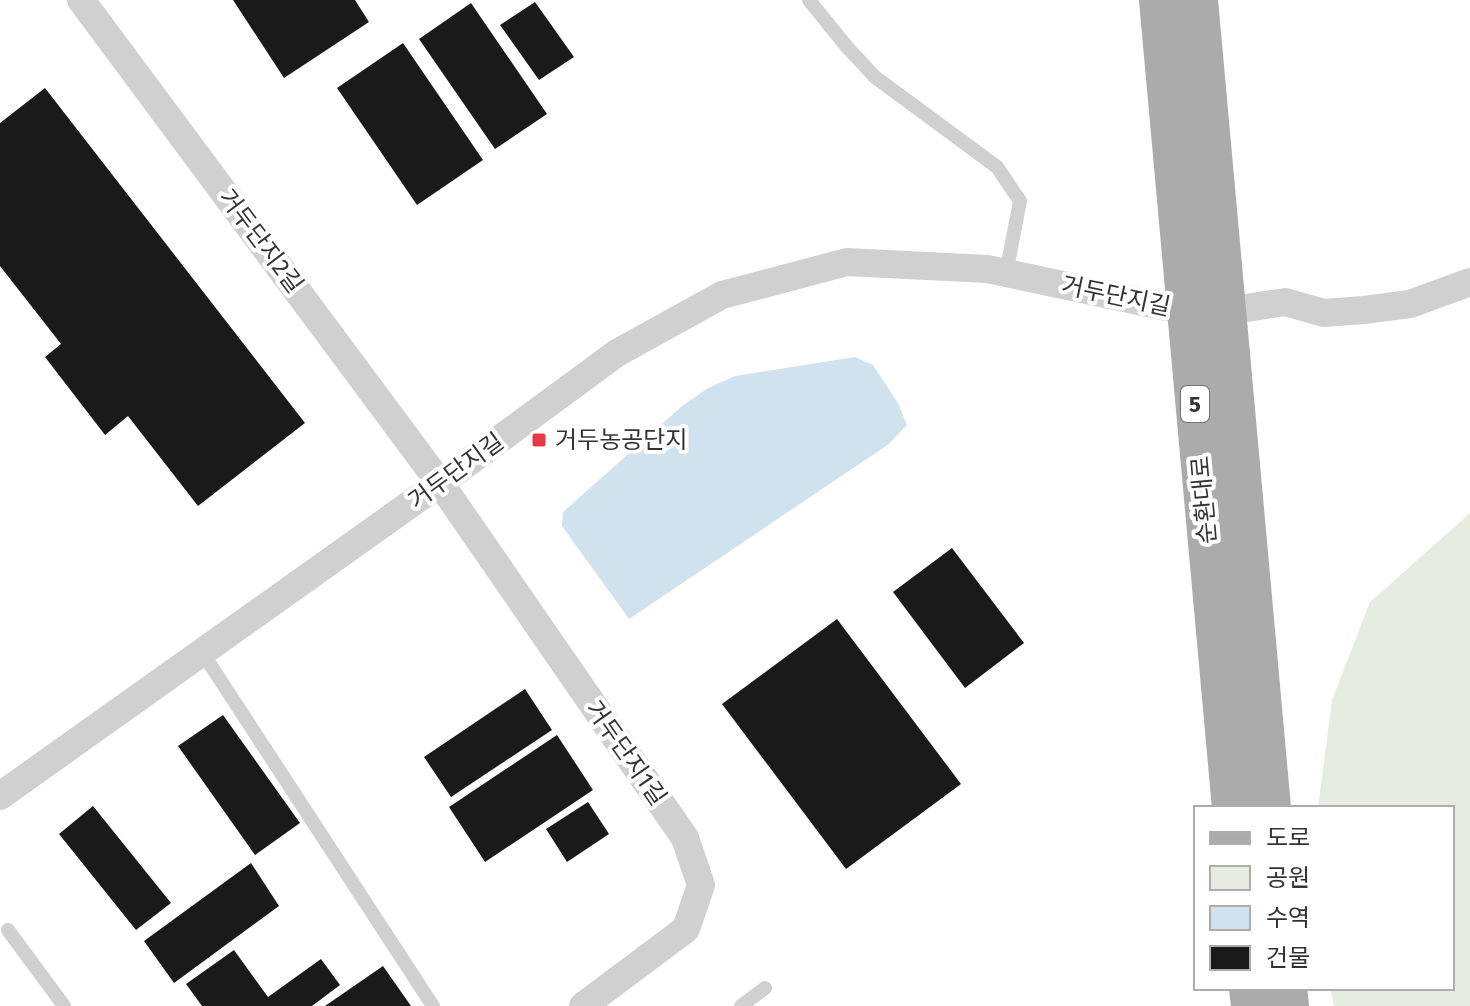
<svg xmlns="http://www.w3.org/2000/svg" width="1470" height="1006" font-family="'Fira Sans','Noto Sans KR',sans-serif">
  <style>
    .green { fill: #e6ecdf }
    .water { fill: #cfe2ee }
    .building { fill: #1a1a1a }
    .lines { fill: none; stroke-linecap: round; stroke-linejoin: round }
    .lane { stroke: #d0d0d0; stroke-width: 14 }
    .street { stroke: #d0d0d0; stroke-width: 28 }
    .primary { stroke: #ababab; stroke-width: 42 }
    .poi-dot { fill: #e63946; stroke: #fff; stroke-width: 3 }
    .labels { text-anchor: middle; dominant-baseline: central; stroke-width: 8; stroke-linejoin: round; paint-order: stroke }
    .shield { fill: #fff; stroke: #707070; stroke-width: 2 }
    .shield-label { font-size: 22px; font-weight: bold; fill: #333 }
    .street-label { font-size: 24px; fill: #333; stroke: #fff }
    .poi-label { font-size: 24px; fill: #333; stroke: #fff; text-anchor: start }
  </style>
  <rect width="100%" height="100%" fill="#fff"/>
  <!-- green -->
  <path class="green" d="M 1470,513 L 1470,1006 L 1334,1006 L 1330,988 L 1452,988 L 1452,808 L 1318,808 L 1332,700 L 1370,602 Z"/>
  <!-- water -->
  <path class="water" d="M 855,357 L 873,365 L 898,403 L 907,425 L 889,444 L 629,619 L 562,526 L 563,512 L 681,407 L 708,388 L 735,376 Z"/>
  <!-- building -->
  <path class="building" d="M 233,0 L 355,0 L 369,22 L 284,78 Z
    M 535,2 L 574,57 L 539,80 L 500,25 Z
    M 471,3 L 547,114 L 495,149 L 419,39 Z
    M 403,43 L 483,160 L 417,205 L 337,88 Z
    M 45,88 L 305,423 L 198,506 L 128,416 L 105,435 L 45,357 L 61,344 L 0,266 L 0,123 Z
    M 952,548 L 1024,643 L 965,688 L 893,592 Z
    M 837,619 L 961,784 L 846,869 L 722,704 Z
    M 525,689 L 552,730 L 451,797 L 424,757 Z
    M 223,715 L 300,823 L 255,855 L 178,746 Z
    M 557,735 L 593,790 L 485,862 L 449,807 Z
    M 588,802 L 609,834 L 567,862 L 546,829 Z
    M 93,806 L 171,903 L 136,930 L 59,834 Z
    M 251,863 L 279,906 L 174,983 L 144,941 Z
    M 234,950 L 268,997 L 321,959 L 340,985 L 312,1006 L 202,1006 L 186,984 Z
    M 383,966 L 411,1006 L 325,1006 Z"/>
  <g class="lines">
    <!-- lane -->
    <path class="lane" d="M 809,0 L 847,47 L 875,77 L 997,167 L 1020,201 L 1006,274
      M 202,652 L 433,1006
      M 8,930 L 64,1006
      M 741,1006 L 765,988"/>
    <!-- street -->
    <path class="street" d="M 81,0 L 440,483 L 685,838 L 701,885 L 686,929 L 583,1006
      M 0,796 L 440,483 L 617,353 L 722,295 L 847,262 L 987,269 L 1186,311 L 1227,311 L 1285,302 L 1324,313 L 1364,310 L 1410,304 L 1470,282"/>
    <!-- primary -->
    <path class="primary" d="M 1160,0 L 1233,808
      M 1197,0 L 1270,808
      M 1250,988 L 1252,1006
      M 1286,988 L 1288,1006"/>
  </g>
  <!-- markers -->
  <rect class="poi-dot" x="531" y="432" width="16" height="16" rx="4"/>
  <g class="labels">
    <!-- shield labels -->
    <rect class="shield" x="1181" y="386" width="28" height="36" rx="6"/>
    <g class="shield-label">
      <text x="1195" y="404">5</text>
    </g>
    <!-- street labels -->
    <g class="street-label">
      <text transform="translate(261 241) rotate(53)">거두단지2길</text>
      <text transform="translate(1116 296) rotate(12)">거두단지길</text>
      <text transform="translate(456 471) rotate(-36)">거두단지길</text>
      <text transform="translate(1204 500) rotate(-95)">순환대로</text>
      <text transform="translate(626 753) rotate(55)">거두단지1길</text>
    </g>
    <!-- poi labels -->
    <g class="poi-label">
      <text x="555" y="440">거두농공단지</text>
    </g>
  </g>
  <!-- legend -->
  <rect x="1194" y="806" width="260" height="184" fill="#ffffff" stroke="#adadad" stroke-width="2"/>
  <rect x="1210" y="832" width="40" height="12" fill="#ababab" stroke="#adadad" stroke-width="2"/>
  <text x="1266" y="846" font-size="24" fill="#333333">도로</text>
  <rect x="1210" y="866" width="40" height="24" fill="#e6ecdf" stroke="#adadad" stroke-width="2"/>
  <text x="1266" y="886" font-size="24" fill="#333333">공원</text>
  <rect x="1210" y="906" width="40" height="24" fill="#cfe2ee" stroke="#adadad" stroke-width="2"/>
  <text x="1266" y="926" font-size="24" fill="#333333">수역</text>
  <rect x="1210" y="946" width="40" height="24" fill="#1a1a1a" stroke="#adadad" stroke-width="2"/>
  <text x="1266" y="966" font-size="24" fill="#333333">건물</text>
</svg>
